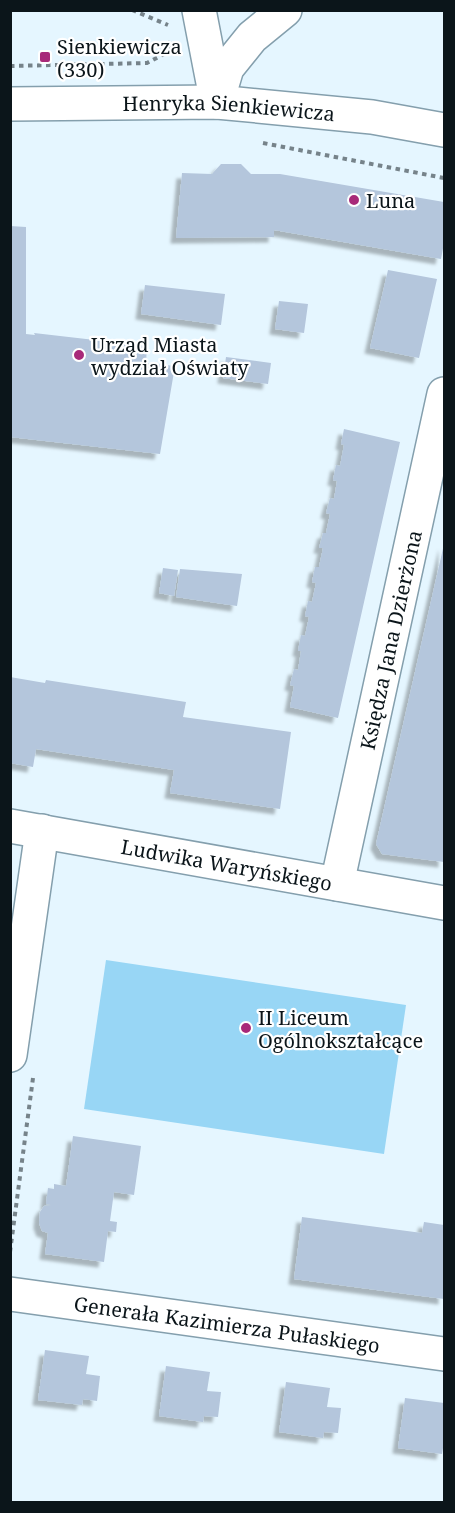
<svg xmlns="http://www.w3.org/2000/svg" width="455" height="1513" font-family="'Noto Serif',serif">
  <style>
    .green { fill: #98d6f5 }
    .building { fill: #b4c6dc; filter: url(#shadow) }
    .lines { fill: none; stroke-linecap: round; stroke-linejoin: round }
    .street-casing { stroke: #849fad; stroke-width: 36 }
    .secondary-casing { stroke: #849fad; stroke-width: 36 }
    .path { stroke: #76838a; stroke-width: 4; stroke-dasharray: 4.5 4.5; stroke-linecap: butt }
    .street { stroke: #fff; stroke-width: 33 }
    .secondary { stroke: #fff; stroke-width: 33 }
    .poi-dot { fill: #a82979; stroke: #fff; stroke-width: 2 }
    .labels { text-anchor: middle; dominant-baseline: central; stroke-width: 4.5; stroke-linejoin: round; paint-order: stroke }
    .poi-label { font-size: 20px; fill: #0b151a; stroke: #fff; text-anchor: start }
    .street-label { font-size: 20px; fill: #0b151a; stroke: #fff }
  </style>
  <defs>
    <filter id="shadow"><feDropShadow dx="-5.5" dy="5.5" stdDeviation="1.5" flood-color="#0004"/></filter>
  </defs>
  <rect width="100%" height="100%" fill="#e5f6ff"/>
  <!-- green -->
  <path class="green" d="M 106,960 L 406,1005 L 384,1154 L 84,1109 Z"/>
  <!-- building -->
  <path class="building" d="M 221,164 L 241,164 L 251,174 L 280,174 L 444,202 L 444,243 L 441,259 L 274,230 L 274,237 L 176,238 L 182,173 L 212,174 Z
    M 10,226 L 26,227 L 26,334 L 35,335 L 34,333 L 147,346 L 146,363 L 175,366 L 160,454 L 10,437 Z
    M 388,270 L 437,279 L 419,358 L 370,348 Z
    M 145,285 L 225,294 L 221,325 L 141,314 Z
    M 279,301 L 308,304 L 304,333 L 275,329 Z
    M 226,357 L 271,363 L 268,384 L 223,378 Z
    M 344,429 L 400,442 L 338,718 L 290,707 L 294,686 L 290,685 L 294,669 L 298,670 L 301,651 L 298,651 L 301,635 L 305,636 L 309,617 L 305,616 L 308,601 L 312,602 L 316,583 L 312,582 L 315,567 L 319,567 L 323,548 L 319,548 L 323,533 L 326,533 L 330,514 L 326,513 L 330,498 L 334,499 L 337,481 L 333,480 L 336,465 L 340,466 L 344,445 L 341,444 Z
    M 444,544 L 444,862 L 382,854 L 376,844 Z
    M 163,568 L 178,570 L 174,596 L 159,593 Z
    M 180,569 L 242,574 L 237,606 L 176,597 Z
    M 10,677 L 45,683 L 46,680 L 186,702 L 183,717 L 291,732 L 280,809 L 170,793 L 174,770 L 36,749 L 33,767 L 10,763 Z
    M 73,1136 L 141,1146 L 134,1195 L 114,1192 L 110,1221 L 117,1222 L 116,1232 L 108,1231 L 104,1262 L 45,1254 L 48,1233 L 42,1231 L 39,1223 L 40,1212 L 44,1206 L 51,1205 L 46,1204 L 48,1188 L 54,1189 L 54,1184 L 66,1186 Z
    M 302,1217 L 422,1233 L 424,1222 L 444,1225 L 444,1299 L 294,1279 Z
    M 45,1350 L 89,1356 L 86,1374 L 100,1376 L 97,1401 L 83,1399 L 82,1405 L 38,1400 Z
    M 166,1366 L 210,1372 L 207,1391 L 221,1392 L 218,1417 L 204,1416 L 203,1422 L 159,1416 Z
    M 286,1382 L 330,1388 L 327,1407 L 341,1408 L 338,1433 L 324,1432 L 323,1438 L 279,1432 Z
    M 405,1398 L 444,1403 L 444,1448 L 443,1448 L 442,1454 L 398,1448 Z"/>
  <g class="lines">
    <!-- street casing -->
    <g class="street-casing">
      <g id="street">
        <path d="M 199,10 L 216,98"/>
        <path d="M 217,102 L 227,68 L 252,37 L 285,10"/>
        <path id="s1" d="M 10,826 L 444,903"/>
        <path id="s2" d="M 337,884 L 444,394"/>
        <path d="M 10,1055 L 42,831"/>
        <path id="s3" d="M 10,1294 L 444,1354"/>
      </g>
    </g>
    <!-- secondary casing -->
    <g class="secondary-casing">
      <g id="secondary">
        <path id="s4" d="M 10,104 L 217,102 L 372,117 L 444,130"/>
      </g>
    </g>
    <!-- path -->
    <path class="path" d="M 132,10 L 168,25
      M 10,66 L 147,63 L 166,53 L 170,41
      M 263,143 L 444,178
      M 10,1252 L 33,1078"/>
    <!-- street -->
    <use href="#street" class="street"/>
    <!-- secondary -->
    <use href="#secondary" class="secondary"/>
  </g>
  <!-- markers -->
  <g class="poi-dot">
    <rect x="39" y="51" width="12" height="12" rx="3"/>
    <circle cx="354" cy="200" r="6"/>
    <circle cx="79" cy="355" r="6"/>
    <circle cx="246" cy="1028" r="6"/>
  </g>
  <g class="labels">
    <!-- poi labels -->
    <g class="poi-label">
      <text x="57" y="46">Sienkiewicza<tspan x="57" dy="23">(330)</tspan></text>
      <text x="366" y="200">Luna</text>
      <text x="91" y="344">Urząd Miasta<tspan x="91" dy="23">wydział Oświaty</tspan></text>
      <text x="258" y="1017">II Liceum<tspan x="258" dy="23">Ogólnokształcące</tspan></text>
    </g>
    <!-- street labels -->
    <g class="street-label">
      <text stroke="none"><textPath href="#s4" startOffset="219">Henryka Sienkiewicza</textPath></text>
      <text stroke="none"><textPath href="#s2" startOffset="250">Księdza Jana Dzierżona</textPath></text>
      <text stroke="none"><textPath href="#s1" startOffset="220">Ludwika Waryńskiego</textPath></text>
      <text stroke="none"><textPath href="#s3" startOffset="219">Generała Kazimierza Pułaskiego</textPath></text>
    </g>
  </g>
  <!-- border -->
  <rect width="455" height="1513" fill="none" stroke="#0b151a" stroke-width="24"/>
</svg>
